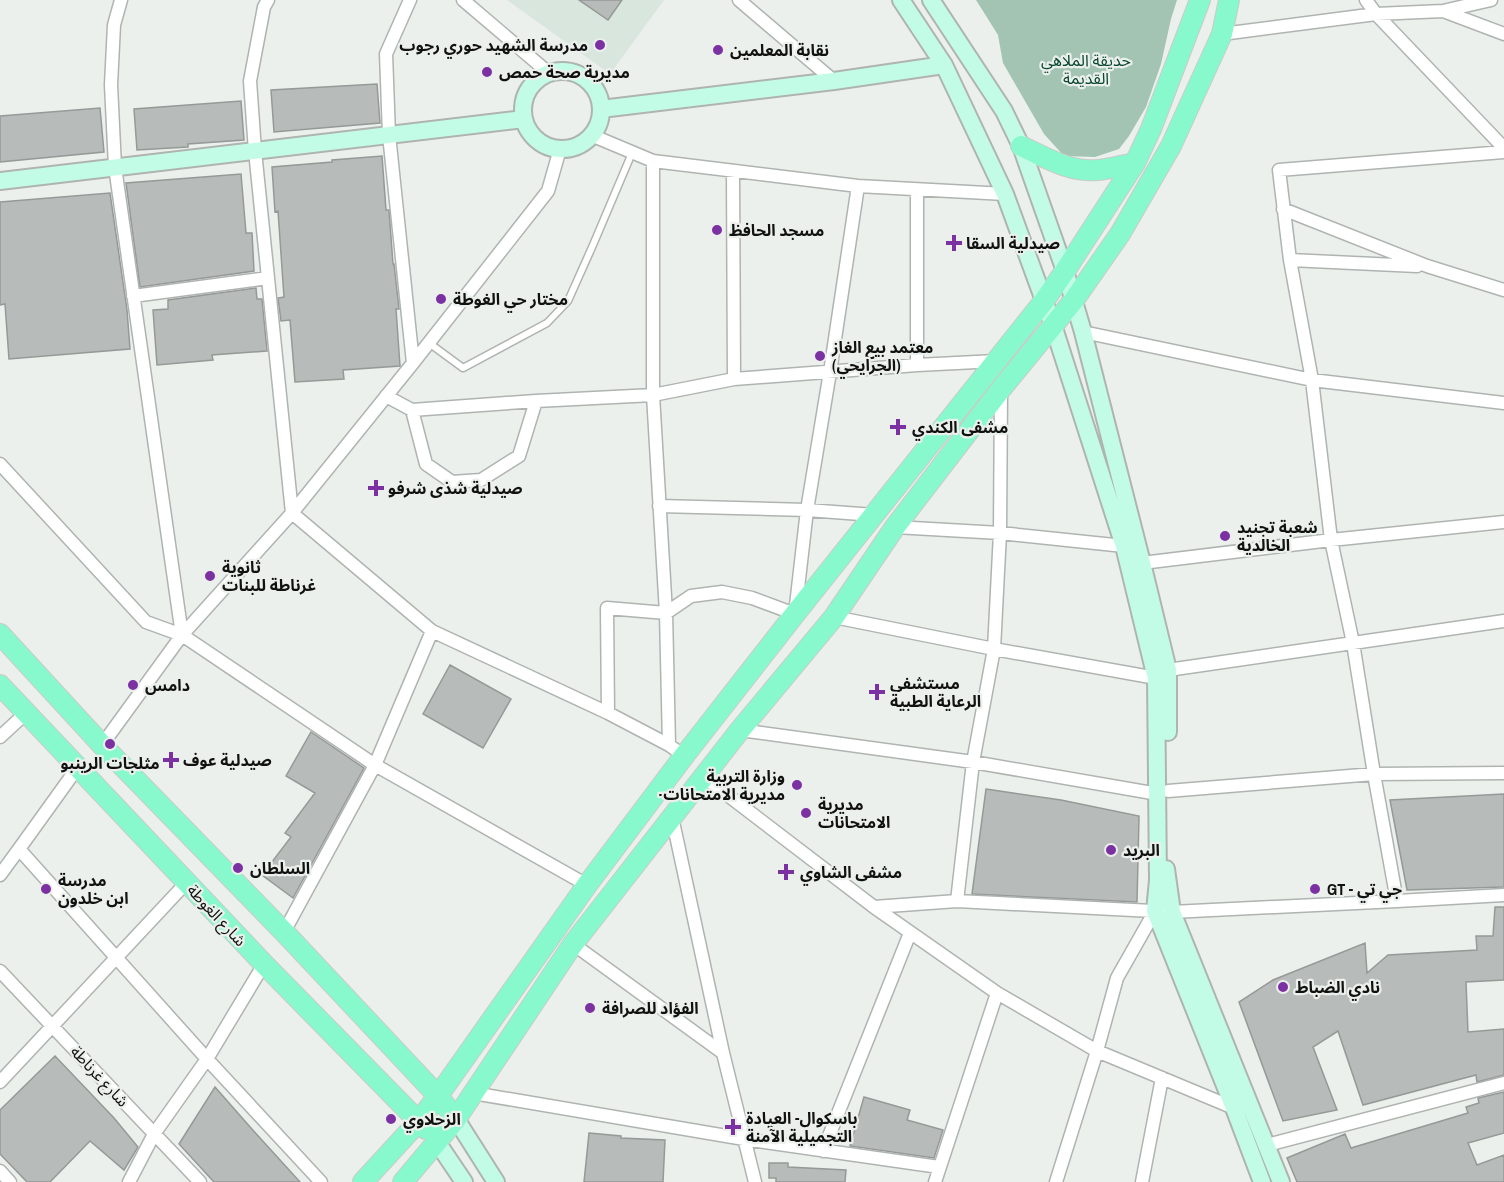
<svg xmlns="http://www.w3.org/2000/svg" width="1504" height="1182" font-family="'Archivo Narrow','Noto Sans Arabic',sans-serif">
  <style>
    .built { fill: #d9e6de }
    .green { fill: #a3c4b2 }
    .building { fill: #b7bbb9; stroke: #959997; stroke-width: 1.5 }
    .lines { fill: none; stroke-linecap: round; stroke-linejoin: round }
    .lane-casing { stroke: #afb4b1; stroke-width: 9 }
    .street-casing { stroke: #afb4b1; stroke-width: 15 }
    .secondary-casing { stroke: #afb4b1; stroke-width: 20 }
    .primary-casing { stroke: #cacbca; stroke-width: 22 }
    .lane { stroke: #fff; stroke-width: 6 }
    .street { stroke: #fff; stroke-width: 12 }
    .secondary { stroke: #c3fce6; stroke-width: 16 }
    .primary { stroke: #88f9cd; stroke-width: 20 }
    .poi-dot { fill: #7c31a3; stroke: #ebf0ed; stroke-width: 2 }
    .labels { text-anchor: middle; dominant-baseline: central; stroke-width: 4.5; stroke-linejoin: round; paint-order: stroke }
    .poi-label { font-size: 16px; font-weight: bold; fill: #101110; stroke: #ebf0ed; text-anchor: start }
    .park-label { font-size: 16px; fill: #09472f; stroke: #ebf0ed }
    .street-label { font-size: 16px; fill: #101110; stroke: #ebf0ed }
  </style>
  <rect width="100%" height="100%" fill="#ebf0ed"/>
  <!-- built -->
  <path class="built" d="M 507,0 L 664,0 L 610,74 Z"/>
  <!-- green -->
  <path class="green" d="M 976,0 L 1177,0 L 1171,19 L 1161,64 L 1146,107 L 1129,136 L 1119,149 L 1095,157 L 1064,156 L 1044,134 L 1003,63 L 998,35 Z"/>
  <!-- building -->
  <path class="building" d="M 579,0 L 622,0 L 608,20 Z
    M 377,84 L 380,123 L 274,132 L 271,90 Z
    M 241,101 L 244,140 L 188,144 L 188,147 L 137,150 L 134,109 Z
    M 100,108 L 104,152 L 0,162 L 0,116 Z
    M 382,156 L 386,210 L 389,210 L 393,264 L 394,264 L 399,309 L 396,309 L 400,366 L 343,370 L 344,379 L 295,382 L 290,320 L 281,321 L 278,298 L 284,297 L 278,211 L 275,212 L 272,167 L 332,162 L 332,160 Z
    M 241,174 L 246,233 L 252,233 L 254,271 L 140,287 L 126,183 Z
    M 110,193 L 127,310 L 130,349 L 9,359 L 5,304 L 0,305 L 0,202 Z
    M 256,288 L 257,299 L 262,299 L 267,351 L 212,355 L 213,360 L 157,365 L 153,310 L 168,309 L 168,300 Z
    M 450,665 L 511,699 L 483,748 L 423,714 Z
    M 311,732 L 364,768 L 293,898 L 262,875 L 291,837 L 285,833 L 315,793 L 286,776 Z
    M 986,789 L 1061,800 L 1139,816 L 1137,902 L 972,894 Z
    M 1504,794 L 1504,887 L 1407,890 L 1390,800 Z
    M 1495,907 L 1504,907 L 1504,980 L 1466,982 L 1468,1032 L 1504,1029 L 1504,1075 L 1477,1082 L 1476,1075 L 1363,1105 L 1338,1031 L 1313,1047 L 1337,1110 L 1283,1121 L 1239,1002 L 1273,980 L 1365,943 L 1367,973 L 1388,955 L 1477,950 L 1476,936 L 1493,936 Z
    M 55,1056 L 114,1118 L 138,1147 L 124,1170 L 90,1141 L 50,1182 L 27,1182 L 0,1154 L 0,1110 Z
    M 215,1087 L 251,1128 L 300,1182 L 214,1182 L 179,1144 Z
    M 1504,1092 L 1504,1133 L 1468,1143 L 1477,1165 L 1504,1155 L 1504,1182 L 1297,1182 L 1287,1158 L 1345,1134 L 1351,1148 L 1468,1113 L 1466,1107 L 1479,1103 L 1478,1098 Z
    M 864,1097 L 910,1110 L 907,1120 L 943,1130 L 934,1158 L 850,1146 Z
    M 589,1133 L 621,1136 L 621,1138 L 665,1140 L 663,1182 L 584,1182 Z
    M 769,1163 L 788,1163 L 788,1167 L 846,1170 L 845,1182 L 776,1182 L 776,1178 L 769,1178 Z"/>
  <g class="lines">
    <!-- lane casing -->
    <g class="lane-casing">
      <path id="lane" d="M 429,343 L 463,368 L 547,323 L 568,301 L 593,245 L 632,153"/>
    </g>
    <!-- street casing -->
    <g class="street-casing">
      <path id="street" d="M 121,0 L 114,25 L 111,85 L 115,167 L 182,635 L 375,765 L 587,885
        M 268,0 L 264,7 L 250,81 L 255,151 L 292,513 L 413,363 L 548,191 L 560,149
        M 410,0 L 386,54 L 389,135 L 413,363
        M 463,0 L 550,74
        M 739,0 L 834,81
        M 1366,0 L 1376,14 L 1504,148
        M 1443,11 L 1504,34
        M 1222,34 L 1376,14 L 1443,11 L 1491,0
        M 591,135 L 653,161 L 858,186 L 1005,194
        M 653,161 L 653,395 L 666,613 L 669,745
        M 733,171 L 734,379
        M 1283,209 L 1427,266 L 1504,290
        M 1290,260 L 1417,266
        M 133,296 L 268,278
        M 1083,332 L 1312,380 L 1504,403
        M 917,365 L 917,190
        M 386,396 L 412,410 L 536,401 L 653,395 L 734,379 L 917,365 L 996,361
        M 412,410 L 426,464 L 452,482 L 481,480 L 519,456 L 536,401
        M 0,464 L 146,622 L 182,635
        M 659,506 L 807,510 L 874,515
        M 895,527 L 1000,533 L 1124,546
        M 1142,563 L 1331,540 L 1504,522
        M 834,617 L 994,649 L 1156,678
        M 1168,670 L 1504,621
        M 608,713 L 607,608 L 666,613 L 691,596 L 722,592 L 752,598 L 795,614 L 807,510 L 830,372 L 858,186
        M 740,730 L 973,762 L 1158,794
        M 0,737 L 26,713
        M 102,745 L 182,635 L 292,513 L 432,631
        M 78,767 L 19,849 L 207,1059 L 321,1182
        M 704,777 L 874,907 L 957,901 L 1172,912 L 1397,901 L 1504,895
        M 1168,791 L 1374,774 L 1504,773
        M 672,817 L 723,1053 L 755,1182
        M 0,875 L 19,849
        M 957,901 L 973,762 L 994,649 L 1000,533 L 1001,390
        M 1397,901 L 1374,774 L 1353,643 L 1331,540 L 1312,380 L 1290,260 L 1279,170 L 1504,152
        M 874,907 L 997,993 L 1097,1051 L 1234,1108
        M 284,932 L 375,765 L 432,631 L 608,713 L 669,745 L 684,756
        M 573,944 L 723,1053
        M 0,971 L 200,1182
        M 0,1082 L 187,882
        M 473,1093 L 744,1139 L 939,1167
        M 1267,1145 L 1504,1083
        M 823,1151 L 910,933
        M 0,1171 L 10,1182
        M 129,1182 L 154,1134 L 207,1059 L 264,964
        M 935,1182 L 997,993
        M 1056,1182 L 1097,1051 L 1117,978 L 1155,911
        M 1142,1182 L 1162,1078"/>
    </g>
    <!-- secondary casing -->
    <g class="secondary-casing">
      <path id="secondary" d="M 901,0 L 944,65 L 1005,194 L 1053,325 L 1124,546 L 1156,678 L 1158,880 L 1155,911 L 1234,1108 L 1262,1182
        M 931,0 L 1004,111 L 1021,146 L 1065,271 L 1083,332 L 1142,563 L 1168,670 L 1168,732
        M523 110a39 39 0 1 1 78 0a39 39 0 1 1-78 0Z
        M 601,109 L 834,81 L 944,65
        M 0,181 L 524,119
        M 1166,869 L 1172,912 L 1281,1182
        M 456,1119 L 496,1182
        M 437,1142 L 464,1182"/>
    </g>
    <!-- primary casing -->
    <g class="primary-casing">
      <path id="primary" d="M 1021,146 C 1045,157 1070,173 1098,170 C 1110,169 1123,165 1135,163
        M 0,634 L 102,745 L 284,932 L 438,1096 L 456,1119
        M 0,685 L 264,964 L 426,1129
        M 363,1182 L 419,1121 L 438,1096 L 587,885 L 684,756 L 795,614 L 1044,301 L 1065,271 L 1135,163 L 1151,129 L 1200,0
        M 403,1182 L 456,1119 L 573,944 L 740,730 L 834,617 L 895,527 L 1001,389 L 1074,300 L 1120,234 L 1171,146 L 1222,34 L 1229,0"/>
    </g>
    <!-- lane -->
    <use href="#lane" class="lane"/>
    <!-- street -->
    <use href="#street" class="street"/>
    <!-- secondary -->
    <use href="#secondary" class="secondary"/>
    <!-- primary -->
    <use href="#primary" class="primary"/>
  </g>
  <!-- markers -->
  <g class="poi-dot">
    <circle cx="600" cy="45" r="6"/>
    <circle cx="718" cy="50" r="6"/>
    <circle cx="487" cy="72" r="6"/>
    <circle cx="717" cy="230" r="6"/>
    <path d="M951 234h6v6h6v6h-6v6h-6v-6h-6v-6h6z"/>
    <circle cx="441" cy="299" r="6"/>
    <circle cx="820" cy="356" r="6"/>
    <path d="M895 418h6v6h6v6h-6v6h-6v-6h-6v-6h6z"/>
    <path d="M373 479h6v6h6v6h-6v6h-6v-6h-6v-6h6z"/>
    <circle cx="1225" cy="536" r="6"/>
    <circle cx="210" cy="576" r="6"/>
    <circle cx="133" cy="685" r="6"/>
    <path d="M874 683h6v6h6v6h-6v6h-6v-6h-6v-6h6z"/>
    <circle cx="110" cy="744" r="6"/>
    <path d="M168 751h6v6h6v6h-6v6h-6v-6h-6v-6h6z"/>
    <circle cx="797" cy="785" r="6"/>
    <circle cx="806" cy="813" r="6"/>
    <circle cx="1111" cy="850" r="6"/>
    <circle cx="238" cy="868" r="6"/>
    <path d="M783 863h6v6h6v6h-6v6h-6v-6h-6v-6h6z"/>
    <circle cx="46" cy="889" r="6"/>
    <circle cx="1315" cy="889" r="6"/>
    <circle cx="1283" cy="987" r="6"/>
    <circle cx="590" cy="1008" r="6"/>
    <circle cx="391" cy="1119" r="6"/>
    <path d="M730 1118h6v6h6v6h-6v6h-6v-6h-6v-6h6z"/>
  </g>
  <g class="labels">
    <!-- poi labels -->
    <g class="poi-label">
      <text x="588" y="45" text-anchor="end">مدرسة الشهيد حوري رجوب</text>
      <text x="730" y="50">نقابة المعلمين</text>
      <text x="499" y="72">مديرية صحة حمص</text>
      <text x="729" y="230">مسجد الحافظ</text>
      <text x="966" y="243">صيدلية السقا</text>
      <text x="453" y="299">مختار حي الغوطة</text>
      <text x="832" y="347">معتمد بيع الغاز<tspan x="832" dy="18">(الجرايحي)</tspan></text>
      <text x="912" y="427">مشفى الكندي</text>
      <text x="388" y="488">صيدلية شذى شرفو</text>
      <text x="1237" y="527">شعبة تجنيد<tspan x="1237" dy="18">الخالدية</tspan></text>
      <text x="222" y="567">ثانوية<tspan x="222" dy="18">غرناطة للبنات</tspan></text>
      <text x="890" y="683">مستشفى<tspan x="890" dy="18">الرعاية الطبية</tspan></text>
      <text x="145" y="685">دامس</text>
      <text x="183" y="760">صيدلية عوف</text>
      <text x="110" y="763" text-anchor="middle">مثلجات الرينبو</text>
      <text x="785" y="776" text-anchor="end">وزارة التربية<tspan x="785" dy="18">-مديرية الامتحانات</tspan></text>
      <text x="818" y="804">مديرية<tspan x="818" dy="18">الامتحانات</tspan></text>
      <text x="1123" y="850">البريد</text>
      <text x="250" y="868">السلطان</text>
      <text x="800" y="872">مشفى الشاوي</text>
      <text x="58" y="880">مدرسة<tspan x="58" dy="18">ابن خلدون</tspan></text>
      <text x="1327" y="889">GT - جي تي</text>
      <text x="1295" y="987">نادي الضباط</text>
      <text x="602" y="1008">الفؤاد للصرافة</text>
      <text x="746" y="1118">باسكوال- العيادة<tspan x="746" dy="18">التجميلية الآمنة</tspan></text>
      <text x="403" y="1119">الزحلاوي</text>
    </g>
    <!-- park labels -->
    <g class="park-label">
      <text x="1086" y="60">حديقة الملاهي<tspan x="1086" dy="18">القديمة</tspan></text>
    </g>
    <!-- street labels -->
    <g class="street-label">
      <text transform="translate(217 915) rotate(47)">شارع الغوطة</text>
      <text transform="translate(100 1076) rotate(47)">شارع غرناطة</text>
    </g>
  </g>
</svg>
